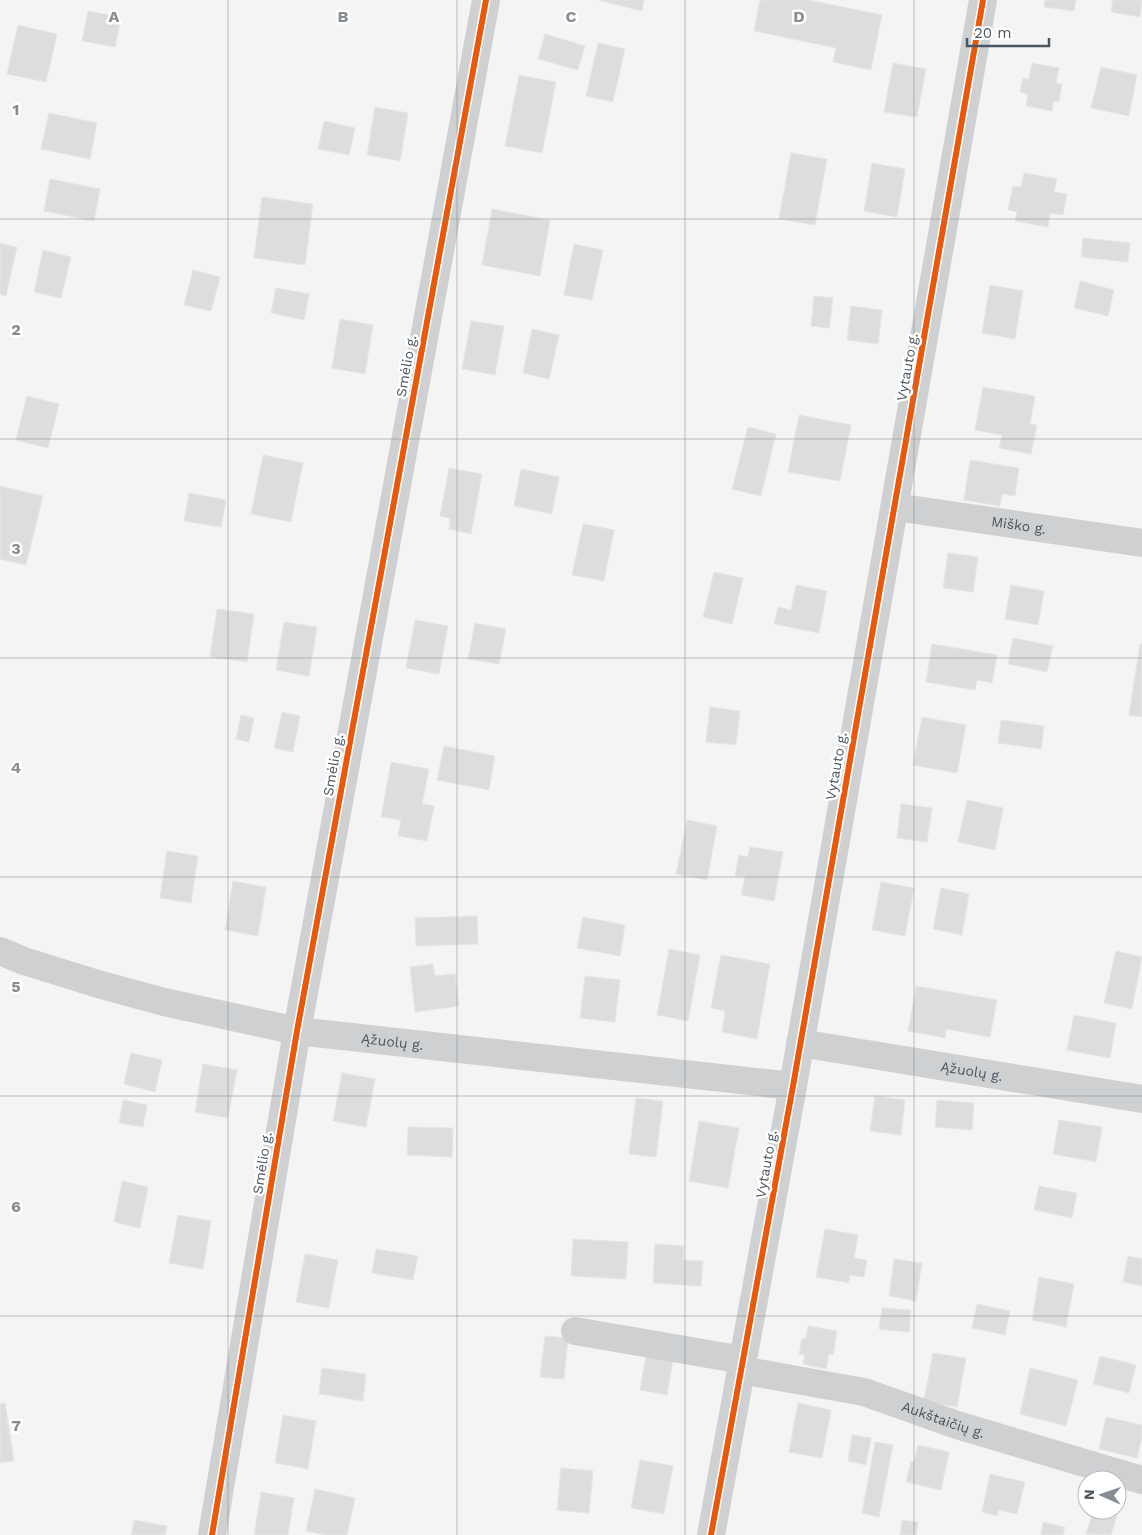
<svg xmlns="http://www.w3.org/2000/svg" width="1142" height="1535" font-family="'Work Sans',sans-serif">
  <style>
    .building { fill: #ddddde; stroke: #e5e6e7 }
    .lines { fill: none; stroke-linecap: round; stroke-linejoin: round }
    .minor { stroke: #ced0d2; stroke-width: 28 }
    .cycleway-casing { stroke: #fff; stroke-width: 9 }
    .cycleway { stroke: #e8590c; stroke-width: 6 }
    .grid { fill: none; stroke: #868d94; stroke-width: 1; stroke-opacity: 0.55 }
    .labels { text-anchor: middle; dominant-baseline: central; stroke-width: 5; stroke-linejoin: round; paint-order: stroke }
    .street-label { font-size: 14px; fill: #4a5661; stroke: #fff }
    .grid-label { font-size: 16px; text-anchor: middle; font-weight: bold; fill: #868d94; stroke: #fff; stroke-width: 5; stroke-linejoin: round; paint-order: stroke }
  </style>
  <rect width="100%" height="100%" fill="#f4f4f4"/>
  <!-- building -->
  <path class="building" d="M 598,0 L 644,0 L 642,11 Z
    M 760,0 L 809,0 L 882,15 L 871,70 L 833,62 L 836,48 L 754,31 Z
    M 1045,0 L 1076,0 L 1074,11 L 1044,7 Z
    M 1113,0 L 1142,0 L 1140,17 L 1111,12 Z
    M 88,11 L 121,17 L 115,47 L 82,41 Z
    M 18,25 L 57,34 L 46,82 L 7,74 Z
    M 545,34 L 585,46 L 578,70 L 538,59 Z
    M 598,43 L 625,49 L 613,102 L 586,96 Z
    M 893,63 L 926,69 L 917,117 L 884,112 Z
    M 1032,63 L 1059,68 L 1056,83 L 1062,84 L 1059,102 L 1053,101 L 1052,111 L 1026,106 L 1028,94 L 1020,92 L 1023,78 L 1029,79 Z
    M 1101,67 L 1137,75 L 1129,116 L 1091,108 Z
    M 519,75 L 556,82 L 542,153 L 505,146 Z
    M 375,107 L 408,113 L 400,161 L 367,155 Z
    M 49,113 L 97,123 L 90,159 L 41,149 Z
    M 324,121 L 355,128 L 349,155 L 318,149 Z
    M 791,153 L 827,159 L 815,225 L 779,219 Z
    M 872,163 L 905,169 L 897,217 L 864,211 Z
    M 1024,173 L 1057,179 L 1054,192 L 1067,194 L 1063,215 L 1050,213 L 1048,227 L 1015,221 L 1017,212 L 1008,210 L 1013,186 L 1021,187 Z
    M 50,179 L 100,189 L 94,221 L 44,211 Z
    M 262,197 L 313,204 L 305,265 L 254,258 Z
    M 492,209 L 550,220 L 540,276 L 482,265 Z
    M 1083,238 L 1130,243 L 1128,262 L 1081,257 Z
    M 0,243 L 17,247 L 6,296 L 0,294 Z
    M 574,244 L 603,250 L 592,300 L 564,295 Z
    M 43,250 L 71,257 L 61,298 L 34,292 Z
    M 193,270 L 220,277 L 211,311 L 184,305 Z
    M 1080,281 L 1114,290 L 1108,316 L 1074,308 Z
    M 990,285 L 1023,291 L 1015,339 L 982,333 Z
    M 276,288 L 309,294 L 304,320 L 271,313 Z
    M 814,296 L 833,298 L 829,328 L 811,326 Z
    M 851,306 L 882,310 L 878,344 L 847,340 Z
    M 340,319 L 373,325 L 365,374 L 332,368 Z
    M 471,321 L 504,326 L 495,375 L 462,369 Z
    M 532,329 L 559,335 L 549,379 L 523,373 Z
    M 983,387 L 1035,396 L 1030,424 L 1037,425 L 1031,454 L 999,448 L 1002,435 L 975,430 Z
    M 27,396 L 59,404 L 48,448 L 16,440 Z
    M 799,415 L 851,425 L 840,481 L 788,472 Z
    M 748,427 L 776,434 L 761,496 L 732,489 Z
    M 263,455 L 303,463 L 291,522 L 251,514 Z
    M 970,460 L 1019,468 L 1015,496 L 1002,494 L 1000,506 L 964,500 Z
    M 449,468 L 482,474 L 471,534 L 449,529 L 450,518 L 440,516 Z
    M 521,469 L 559,477 L 552,514 L 514,506 Z
    M 0,486 L 43,496 L 26,565 L 0,559 Z
    M 189,493 L 226,500 L 221,527 L 184,521 Z
    M 583,524 L 614,530 L 604,581 L 572,575 Z
    M 948,553 L 978,557 L 973,592 L 943,588 Z
    M 714,572 L 743,578 L 732,624 L 703,617 Z
    M 796,585 L 827,591 L 819,633 L 774,624 L 778,607 L 791,610 Z
    M 1011,585 L 1044,591 L 1038,625 L 1005,619 Z
    M 217,609 L 254,614 L 247,662 L 210,657 Z
    M 415,620 L 448,626 L 439,674 L 406,668 Z
    M 284,622 L 317,627 L 309,676 L 276,670 Z
    M 475,623 L 506,629 L 499,664 L 468,659 Z
    M 1013,638 L 1053,646 L 1047,672 L 1008,664 Z
    M 932,644 L 997,655 L 992,683 L 977,680 L 975,690 L 926,682 Z
    M 1140,644 L 1142,644 L 1142,717 L 1129,715 Z
    M 710,707 L 740,711 L 736,745 L 706,742 Z
    M 282,712 L 300,716 L 293,752 L 274,748 Z
    M 241,715 L 254,718 L 249,742 L 236,739 Z
    M 922,717 L 966,725 L 957,773 L 913,765 Z
    M 1001,720 L 1044,726 L 1041,749 L 998,743 Z
    M 444,746 L 495,756 L 489,790 L 437,780 Z
    M 391,762 L 429,769 L 422,804 L 434,806 L 427,841 L 398,836 L 401,820 L 381,817 Z
    M 967,800 L 1003,808 L 995,850 L 958,842 Z
    M 901,804 L 932,808 L 927,842 L 897,838 Z
    M 687,820 L 717,826 L 707,880 L 676,874 Z
    M 750,847 L 783,852 L 774,901 L 741,895 L 745,877 L 735,876 L 739,855 L 748,857 Z
    M 167,851 L 198,856 L 191,903 L 160,898 Z
    M 233,881 L 266,887 L 258,936 L 225,930 Z
    M 881,882 L 914,888 L 905,936 L 872,930 Z
    M 941,888 L 969,894 L 962,935 L 933,929 Z
    M 477,916 L 478,944 L 416,946 L 415,918 Z
    M 583,917 L 625,925 L 620,956 L 577,948 Z
    M 669,949 L 700,955 L 688,1021 L 657,1015 Z
    M 1116,951 L 1142,957 L 1132,1009 L 1104,1003 Z
    M 721,955 L 770,964 L 757,1039 L 722,1032 L 725,1011 L 711,1008 Z
    M 433,964 L 435,976 L 455,974 L 459,1006 L 415,1012 L 410,967 Z
    M 585,976 L 620,980 L 615,1022 L 580,1018 Z
    M 916,986 L 997,1000 L 990,1037 L 946,1029 L 945,1038 L 908,1031 Z
    M 1074,1015 L 1116,1023 L 1110,1058 L 1067,1050 Z
    M 131,1053 L 162,1060 L 155,1092 L 124,1084 Z
    M 203,1064 L 237,1070 L 228,1118 L 195,1112 Z
    M 342,1073 L 375,1079 L 366,1127 L 333,1121 Z
    M 875,1096 L 905,1100 L 901,1135 L 870,1131 Z
    M 636,1098 L 663,1101 L 656,1157 L 629,1154 Z
    M 123,1100 L 147,1105 L 143,1127 L 119,1123 Z
    M 937,1100 L 974,1103 L 972,1130 L 935,1127 Z
    M 1059,1120 L 1102,1127 L 1096,1162 L 1053,1154 Z
    M 699,1121 L 739,1128 L 728,1188 L 689,1181 Z
    M 408,1127 L 453,1128 L 452,1157 L 407,1155 Z
    M 122,1181 L 148,1187 L 140,1228 L 114,1222 Z
    M 1039,1186 L 1077,1193 L 1072,1218 L 1034,1210 Z
    M 178,1215 L 211,1221 L 203,1269 L 169,1263 Z
    M 825,1229 L 858,1235 L 854,1258 L 867,1260 L 864,1277 L 850,1275 L 849,1283 L 816,1277 Z
    M 573,1239 L 628,1242 L 626,1279 L 571,1276 Z
    M 655,1244 L 684,1246 L 683,1260 L 703,1261 L 701,1286 L 653,1283 Z
    M 376,1249 L 418,1256 L 413,1280 L 372,1273 Z
    M 305,1254 L 338,1260 L 329,1308 L 296,1302 Z
    M 1128,1256 L 1142,1259 L 1142,1286 L 1123,1282 Z
    M 894,1259 L 922,1263 L 916,1301 L 889,1296 Z
    M 1039,1277 L 1074,1284 L 1066,1327 L 1032,1320 Z
    M 977,1304 L 1010,1311 L 1005,1335 L 972,1328 Z
    M 882,1308 L 911,1310 L 909,1332 L 879,1329 Z
    M 808,1326 L 837,1331 L 833,1355 L 829,1354 L 826,1369 L 803,1364 L 805,1355 L 799,1354 L 802,1338 L 806,1339 Z
    M 545,1336 L 568,1338 L 564,1379 L 540,1377 Z
    M 933,1353 L 966,1358 L 957,1407 L 924,1401 Z
    M 646,1355 L 673,1360 L 667,1395 L 640,1390 Z
    M 1100,1356 L 1136,1365 L 1129,1393 L 1093,1384 Z
    M 322,1368 L 366,1374 L 363,1401 L 319,1394 Z
    M 1030,1368 L 1078,1380 L 1066,1426 L 1020,1414 Z
    M 5,1403 L 14,1461 L 0,1463 L 0,1404 Z
    M 798,1403 L 831,1410 L 822,1458 L 789,1452 Z
    M 283,1415 L 316,1421 L 308,1469 L 275,1463 Z
    M 1106,1417 L 1142,1425 L 1142,1437 L 1137,1458 L 1099,1449 Z
    M 852,1435 L 871,1438 L 866,1465 L 848,1461 Z
    M 875,1442 L 893,1445 L 879,1517 L 862,1513 Z
    M 918,1445 L 949,1452 L 941,1490 L 906,1482 L 911,1461 L 914,1462 Z
    M 640,1460 L 673,1466 L 664,1514 L 631,1508 Z
    M 561,1468 L 593,1471 L 589,1513 L 557,1510 Z
    M 990,1474 L 1025,1482 L 1017,1514 L 998,1510 L 997,1516 L 982,1512 Z
    M 315,1489 L 355,1498 L 347,1535 L 326,1535 L 306,1531 Z
    M 261,1492 L 294,1498 L 288,1535 L 254,1535 Z
    M 1117,1496 L 1122,1498 L 1111,1535 L 1086,1534 L 1094,1510 L 1117,1510 Z
    M 134,1520 L 167,1526 L 165,1535 L 131,1535 Z
    M 902,1520 L 918,1522 L 916,1535 L 900,1535 Z
    M 1043,1522 L 1065,1527 L 1063,1535 L 1041,1535 Z"/>
  <g class="lines">
    <!-- minor -->
    <g class="minor">
      <path id="s1" d="M 895,507 L 1142,543"/>
      <path id="s2" d="M 0,951 L 24,961 L 98,984 L 164,1002 L 297,1031 L 793,1086"/>
      <path id="s3" d="M 800,1043 L 1142,1099"/>
      <path d="M 575,1331 L 743,1360"/>
      <path id="s4" d="M 741,1370 L 864,1392 L 957,1425 L 1142,1480"/>
      <path d="M 212,1535 L 297,1031 L 486,0"/>
      <path d="M 711,1535 L 793,1086 L 983,0"/>
    </g>
    <!-- cycleway casing -->
    <g class="cycleway-casing">
      <path id="cycleway" d="M 212,1535 L 297,1031 L 486,0
        M 711,1535 L 793,1086 L 983,0"/>
    </g>
    <!-- cycleway -->
    <use href="#cycleway" class="cycleway"/>
  </g>
  <!-- grid -->
  <path class="grid" d="M 228,0 L 228,1535M 457,0 L 457,1535M 685,0 L 685,1535M 914,0 L 914,1535M 0,219 L 1142,219M 0,439 L 1142,439M 0,658 L 1142,658M 0,877 L 1142,877M 0,1096 L 1142,1096M 0,1316 L 1142,1316"/>
  <g class="labels">
    <!-- street labels -->
    <g class="street-label">
      <text transform="translate(406 366) rotate(-80)">Smėlio g.</text>
      <text transform="translate(907 367) rotate(-80)">Vytauto g.</text>
      <text stroke="none"><textPath href="#s1" startOffset="125">Miško g.</textPath></text>
      <text transform="translate(333 765) rotate(-80)">Smėlio g.</text>
      <text transform="translate(836 766) rotate(-80)">Vytauto g.</text>
      <text stroke="none"><textPath href="#s2" startOffset="404">Ąžuolų g.</textPath></text>
      <text stroke="none"><textPath href="#s3" startOffset="174">Ąžuolų g.</textPath></text>
      <text transform="translate(262 1163) rotate(-81)">Smėlio g.</text>
      <text transform="translate(766 1164) rotate(-80)">Vytauto g.</text>
      <text stroke="none"><textPath href="#s4" startOffset="209">Aukštaičių g.</textPath></text>
    </g>
  </g>
  <g class="grid-label">
    <text x="114" y="22">A</text>
    <text x="343" y="22">B</text>
    <text x="571" y="22">C</text>
    <text x="799" y="22">D</text>
    <text x="16" y="115">1</text>
    <text x="16" y="335">2</text>
    <text x="16" y="554">3</text>
    <text x="16" y="773">4</text>
    <text x="16" y="992">5</text>
    <text x="16" y="1212">6</text>
    <text x="16" y="1431">7</text>
  </g>
  <!-- north arrow -->
  <g transform="translate(1102 1495) rotate(272)"><circle r="24" fill="#ffffff" stroke="#b7bbc0"/>
  <path d="M0-4L9 19L0 12L-9 19Z" fill="#868d94"/>
  <text y="-8" font-size="14" font-weight="bold" text-anchor="middle" fill="#4a5661">N</text>
  </g>
  <!-- scale -->
  <path d="M967 38v8h82v-8" fill="none" stroke="#4a5661" stroke-width="2.5"/>
  <text x="974" y="38" font-size="15" fill="#4a5661" stroke="#ffffff" stroke-width="4" paint-order="stroke">20 m</text>
</svg>
